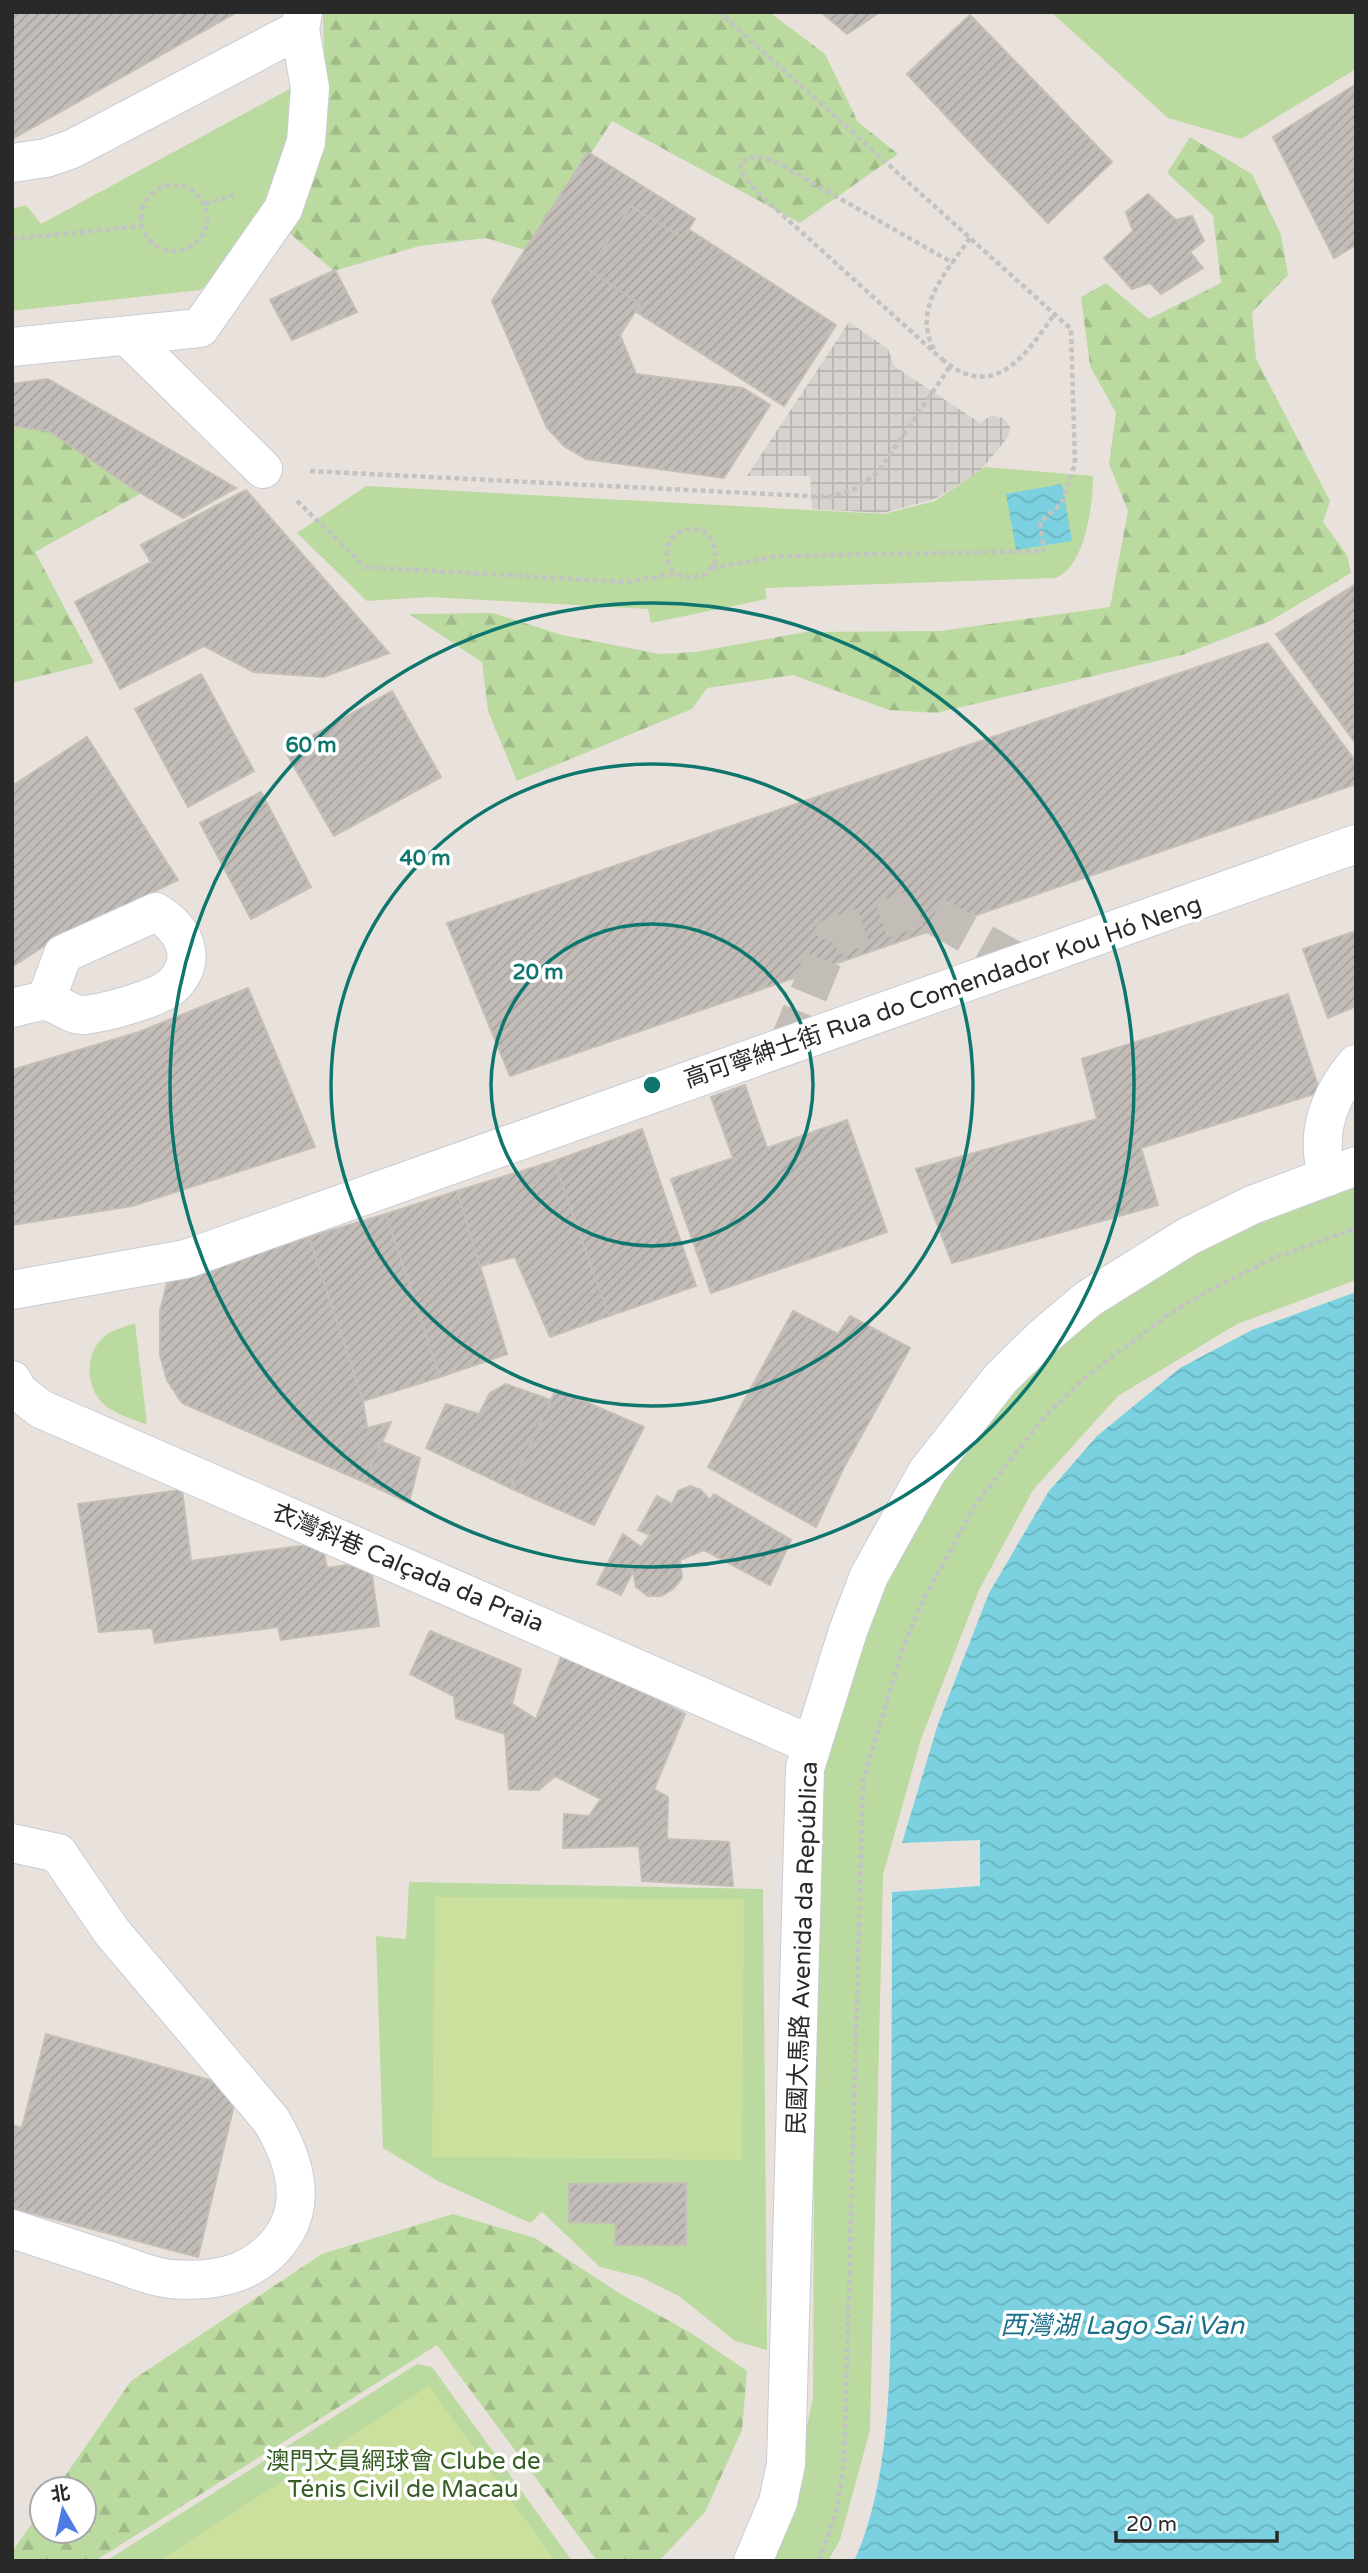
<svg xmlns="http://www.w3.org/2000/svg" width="1368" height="2573" font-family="'Varela Round','Noto Sans SC',sans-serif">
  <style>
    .grass { fill: #bada9f }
    .forest { fill: url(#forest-firs) }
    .pitch { fill: #cbe09c }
    .plaza { fill: url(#plaza-grid) }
    .water { fill: url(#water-waves) }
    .building { fill: url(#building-hatch); stroke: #c4beb6; stroke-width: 2 }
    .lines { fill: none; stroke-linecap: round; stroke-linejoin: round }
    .minor-tunnel { stroke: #c3bdb8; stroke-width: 38; stroke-dasharray: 38 19; stroke-linecap: butt }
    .minor-casing { stroke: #c8ccd5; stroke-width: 40 }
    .path { stroke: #c3c3c3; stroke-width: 4.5; stroke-dasharray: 5 3.5; stroke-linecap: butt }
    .minor { stroke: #fff; stroke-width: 38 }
    .ring { fill: none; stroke: #0f766e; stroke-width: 3.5 }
    .labels { text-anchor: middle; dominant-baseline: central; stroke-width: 7; stroke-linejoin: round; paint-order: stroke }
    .street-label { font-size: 24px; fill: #292929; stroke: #fff }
    .park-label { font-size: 24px; fill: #355c22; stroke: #fff }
    .water-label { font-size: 26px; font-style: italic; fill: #1d7089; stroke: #fff }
    .centre { fill: #0f766e; stroke: #fff; stroke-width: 3.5 }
    .ring-label { font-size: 21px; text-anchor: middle; font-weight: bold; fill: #0f766e; stroke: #fff; stroke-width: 7; stroke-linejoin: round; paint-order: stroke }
  </style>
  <defs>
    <pattern id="forest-firs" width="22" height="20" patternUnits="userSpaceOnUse" patternTransform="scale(1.75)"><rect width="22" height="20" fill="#bada9f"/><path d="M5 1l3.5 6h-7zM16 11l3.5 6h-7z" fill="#a0bb89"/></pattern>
    <pattern id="plaza-grid" width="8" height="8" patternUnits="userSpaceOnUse" patternTransform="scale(1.75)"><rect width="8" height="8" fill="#d6d2ce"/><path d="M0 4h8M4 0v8" fill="none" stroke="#b8b4b1"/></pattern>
    <pattern id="water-waves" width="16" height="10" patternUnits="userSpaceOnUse" patternTransform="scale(1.75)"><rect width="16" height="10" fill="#7bd1df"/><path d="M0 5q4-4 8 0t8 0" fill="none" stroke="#6ab3bf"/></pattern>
    <pattern id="building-hatch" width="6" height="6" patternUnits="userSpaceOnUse" patternTransform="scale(1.75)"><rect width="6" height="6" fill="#c2bdb8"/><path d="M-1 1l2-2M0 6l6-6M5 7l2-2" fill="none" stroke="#a7a29e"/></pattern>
  </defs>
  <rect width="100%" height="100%" fill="#e9e2dc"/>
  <!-- grass -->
  <path class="grass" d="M 1051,12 L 1356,12 L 1356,69 L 1241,139 L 1168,118 Z
    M 297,85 L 289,182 L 225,273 L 200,290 L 12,311 L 12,209 L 26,205 L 41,224 Z
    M 985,467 L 1093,476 C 1093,505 1085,568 1055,578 L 765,588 L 767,599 L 651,623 L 648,609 L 429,597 L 367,601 L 297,533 L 366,486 L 884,514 L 935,501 Z
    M 1356,1163 L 1356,1280 L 1237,1324 L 1118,1396 L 1033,1490 L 979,1590 L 921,1739 L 883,1875 L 870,2430 L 840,2540 L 828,2561 L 759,2561 L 792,2498 L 813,2397 L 816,1740 L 843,1664 L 907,1541 L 1004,1378 L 1096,1305 Z
    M 135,1323 L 147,1425 C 135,1420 118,1415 107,1407 C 85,1391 83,1353 105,1336 C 113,1329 126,1327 135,1323 Z
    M 409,1882 L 763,1889 L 767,2350 L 735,2341 L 679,2296 L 640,2277 L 600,2267 L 542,2212 L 530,2223 L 438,2181 L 383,2148 L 376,1936 L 406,1939 Z
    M 417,2364 L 432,2367 L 572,2561 L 106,2561 Z"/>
  <!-- forest -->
  <path class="forest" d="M 323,12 L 769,12 L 825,54 L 858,122 L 898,154 L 800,223 L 612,121 L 528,251 L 486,238 L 419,246 L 334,271 L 287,231 L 324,60 Z
    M 1190,137 L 1252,174 L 1281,235 L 1288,275 L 1252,312 L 1256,359 L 1330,501 L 1323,522 L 1347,555 L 1351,573 L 1270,621 L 1182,655 L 936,713 L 889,710 L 793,675 L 707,688 L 692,709 L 517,781 L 488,711 L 482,662 L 409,614 L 493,613 L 562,635 L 660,654 L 696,652 L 805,632 L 940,631 L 1110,607 L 1128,511 L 1109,464 L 1116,413 L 1090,366 L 1081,297 L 1106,283 L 1149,319 L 1221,283 L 1213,215 L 1167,173 Z
    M 12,400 L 158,484 L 35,552 L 94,663 L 12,683 Z
    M 453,2214 L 535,2238 L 619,2293 L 691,2333 L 747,2371 L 742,2430 L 705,2512 L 659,2561 L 597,2561 L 437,2345 L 95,2561 L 12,2561 L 12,2552 L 42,2509 L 42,2531 L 84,2531 L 84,2489 L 56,2489 L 131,2381 L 322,2254 Z"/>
  <!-- pitch -->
  <path class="pitch" d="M 435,1897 L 744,1899 L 742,2160 L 432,2157 Z
    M 429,2386 L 555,2561 L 159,2561 Z"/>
  <!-- plaza -->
  <path class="plaza" d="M 849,322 L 888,349 L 894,366 L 980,423 L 992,415 L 1005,419 L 1010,427 L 1008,437 L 980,471 L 935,499 L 883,513 L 812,509 L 810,476 L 747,476 Z"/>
  <!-- water -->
  <path class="water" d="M 1062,484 L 1072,541 L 1016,550 L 1006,494 Z
    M 1356,1292 L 1356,2561 L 854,2561 C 897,2470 890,2326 891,2226 C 891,2115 892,2003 892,1892 L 980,1886 L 980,1840 L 902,1843 L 938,1724 L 989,1593 L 1049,1491 L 1097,1436 L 1180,1368 L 1252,1330 Z"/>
  <!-- building -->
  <path class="building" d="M 12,12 L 237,12 L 12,139 Z
    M 821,12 L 880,12 L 847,34 Z
    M 970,15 L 1042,89 L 978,150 L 907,74 Z
    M 1356,84 L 1356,245 L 1334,258 L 1273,137 Z
    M 1042,89 L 1112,162 L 1048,223 L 978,150 Z
    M 588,152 L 695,219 L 683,238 L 631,206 L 589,270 L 640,304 L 620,335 L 636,374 L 743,388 L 770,405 L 724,478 L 586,459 L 564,446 L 547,428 L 492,301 Z
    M 1148,194 L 1176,220 L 1192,216 L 1204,241 L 1190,252 L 1203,268 L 1161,294 L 1150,283 L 1132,289 L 1104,258 L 1133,231 L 1126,212 Z
    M 631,206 L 683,238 L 688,229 L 836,325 L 784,406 L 635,311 L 640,304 L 589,270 Z
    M 335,270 L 357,312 L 292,340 L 270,300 Z
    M 48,379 L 236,488 L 183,518 L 129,486 L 49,431 L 12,426 L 12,384 Z
    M 246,490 L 389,653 L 323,677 L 254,672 L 204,646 L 120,689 L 75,602 L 151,562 L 141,545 Z
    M 1356,584 L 1356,744 L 1276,634 Z
    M 1268,643 L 1356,762 L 1356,784 L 510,1076 L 447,923 Z
    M 201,674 L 254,771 L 188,807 L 135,709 Z
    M 392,691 L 441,777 L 334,836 L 285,751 Z
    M 87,737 L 178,880 L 53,940 L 12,967 L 12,786 Z
    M 261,792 L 311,887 L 251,919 L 200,823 Z
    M 1356,931 L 1356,1006 L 1328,1018 L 1303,949 Z
    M 248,988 L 315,1147 L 132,1206 L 12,1225 L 12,1070 L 139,1032 Z
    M 1288,994 L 1320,1092 L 1141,1148 L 1158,1205 L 952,1263 L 916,1169 L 1097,1119 L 1082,1059 Z
    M 745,1085 L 767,1148 L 847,1120 L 887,1232 L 711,1293 L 671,1179 L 733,1158 L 711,1097 Z
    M 642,1129 L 696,1286 L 609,1316 L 554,1161 Z
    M 554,1161 L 609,1316 L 550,1337 L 515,1257 L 480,1266 L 457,1191 Z
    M 457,1191 L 507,1354 L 440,1377 L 386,1214 Z
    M 386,1214 L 440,1377 L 363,1401 L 309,1237 Z
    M 309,1237 L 363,1401 L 367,1428 L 391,1422 L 364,1482 L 182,1403 L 167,1380 L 160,1355 L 160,1311 L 167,1283 Z
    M 793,1311 L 838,1334 L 850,1316 L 910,1348 L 844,1467 L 816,1527 L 708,1467 Z
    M 506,1384 L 551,1400 L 510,1488 L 426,1448 L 446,1404 L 479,1414 L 490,1393 Z
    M 556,1389 L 644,1427 L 594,1525 L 510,1488 Z
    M 382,1442 L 420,1458 L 409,1503 L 364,1482 Z
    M 690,1486 L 701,1490 L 710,1500 L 714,1494 L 791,1540 L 770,1585 L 704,1550 L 680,1560 L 682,1578 L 673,1589 L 661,1596 L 648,1596 L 636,1587 L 633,1571 L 621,1595 L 597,1584 L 623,1534 L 641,1547 L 650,1535 L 638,1530 L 657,1496 L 672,1504 L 678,1491 Z
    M 182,1490 L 191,1561 L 322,1543 L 327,1568 L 370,1562 L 379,1626 L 281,1640 L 278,1627 L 155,1643 L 152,1628 L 99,1632 L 78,1504 Z
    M 430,1631 L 521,1669 L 512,1704 L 536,1719 L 566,1645 L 612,1677 L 685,1714 L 654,1789 L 668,1797 L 667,1839 L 729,1842 L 733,1886 L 642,1881 L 639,1846 L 563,1848 L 564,1814 L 589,1816 L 601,1799 L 555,1776 L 539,1790 L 509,1789 L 505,1734 L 456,1718 L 454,1696 L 410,1674 Z
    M 46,2034 L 238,2088 L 198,2257 L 12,2208 L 12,2125 L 22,2128 Z
    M 686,2183 L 686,2245 L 615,2245 L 616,2223 L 569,2222 L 569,2184 Z"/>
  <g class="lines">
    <!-- minor-tunnel -->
    <path class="minor-tunnel" d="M 787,1047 L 832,937 L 919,907 L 1023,965"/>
    <!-- minor casing -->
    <g class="minor-casing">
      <path id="minor" d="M 12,163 L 46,158 L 72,149 L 300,29
        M 127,336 L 263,469
        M 12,347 L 200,328 L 283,209 L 306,142 L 310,88 L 300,29 L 303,12
        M 12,1008 C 23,1006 39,999 49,1002 C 60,1005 73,1016 84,1015 C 104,1013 158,999 172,986 C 200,960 184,929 156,912 L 63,954 L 46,1000
        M 1328,1177 C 1314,1135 1329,1096 1356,1064
        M 12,1290 L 186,1259 L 1356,844
        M 12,1380 L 19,1392 L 41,1409 L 812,1745
        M 12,1843 L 58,1853 L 112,1932 L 271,2120 C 290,2152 307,2195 286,2231 C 261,2273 218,2283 171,2279 C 149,2277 125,2265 104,2259 C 74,2249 43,2239 12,2229
        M 753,2561 L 778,2502 L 786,2464 L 805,1768 L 848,1631 L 869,1576 L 927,1472 L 1001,1378 L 1043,1337 L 1088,1299 L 1187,1237 L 1252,1205 L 1356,1166"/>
    </g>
    <!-- path -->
    <path class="path" d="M141 218a33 33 0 1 1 66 0a33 33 0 1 1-66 0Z
      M 205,204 L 234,195
      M 12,239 L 142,226
      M 934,349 C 911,308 948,270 970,238
      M 942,359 C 994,404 1027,354 1055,313
      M 944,361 L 756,191 L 743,175 L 740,163 C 751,154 761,157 774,161 L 953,263
      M 310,471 L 828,497 L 855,489 L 878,472 L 951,365
      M 297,501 L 365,567 L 625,582 L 675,574 L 691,578 L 706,574 L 716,560 L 714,543 L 703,531 C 673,522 656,550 675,574
      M 712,568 L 779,556 L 1044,551 L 1040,522 L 1061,504 L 1075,464 L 1071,329 L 719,12
      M 819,2561 L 836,2513 L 844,2465 L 863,1780 L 903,1648 L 924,1598 L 977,1502 L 1045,1416 L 1085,1378 L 1169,1314 L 1216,1287 L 1272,1259 L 1356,1228"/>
    <!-- minor -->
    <use href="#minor" class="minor"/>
  </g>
  <!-- distance rings -->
  <g class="ring">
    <circle cx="652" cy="1085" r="161"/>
    <circle cx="652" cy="1085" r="321"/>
    <circle cx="652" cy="1085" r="482"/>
  </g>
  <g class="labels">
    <!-- street labels -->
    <g class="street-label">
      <text transform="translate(943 992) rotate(-19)">高可寧紳士街 Rua do Comendador Kou Hó Neng</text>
      <text transform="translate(408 1568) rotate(23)">衣灣斜巷 Calçada da Praia</text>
      <text transform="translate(803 1948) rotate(-88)">民國大馬路 Avenida da República</text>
    </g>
    <!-- park labels -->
    <g class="park-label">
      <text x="403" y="2461">澳門文員網球會 Clube de<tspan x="403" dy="28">Ténis Civil de Macau</tspan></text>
    </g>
    <!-- water labels -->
    <g class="water-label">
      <text x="1122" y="2325">西灣湖 Lago Sai Van</text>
    </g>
  </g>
  <circle cx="652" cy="1085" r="10" class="centre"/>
  <g class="ring-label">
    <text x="311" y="752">60 m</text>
    <text x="425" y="865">40 m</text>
    <text x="538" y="979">20 m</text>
  </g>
  <!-- border -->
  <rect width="1368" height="2573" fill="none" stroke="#292929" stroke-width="28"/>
  <!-- north arrow -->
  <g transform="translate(63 2510) rotate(351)"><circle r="33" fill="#ffffff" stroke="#a9a9a9" stroke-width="2"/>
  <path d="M0-5L12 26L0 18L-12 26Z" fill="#4e7ce4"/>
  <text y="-10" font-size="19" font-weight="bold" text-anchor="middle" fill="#292929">北</text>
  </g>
  <!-- scale -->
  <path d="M1116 2531v10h161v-10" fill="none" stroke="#292929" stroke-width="3.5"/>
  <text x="1126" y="2531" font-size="21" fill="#292929" stroke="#ffffff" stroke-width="5" paint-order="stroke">20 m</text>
</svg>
